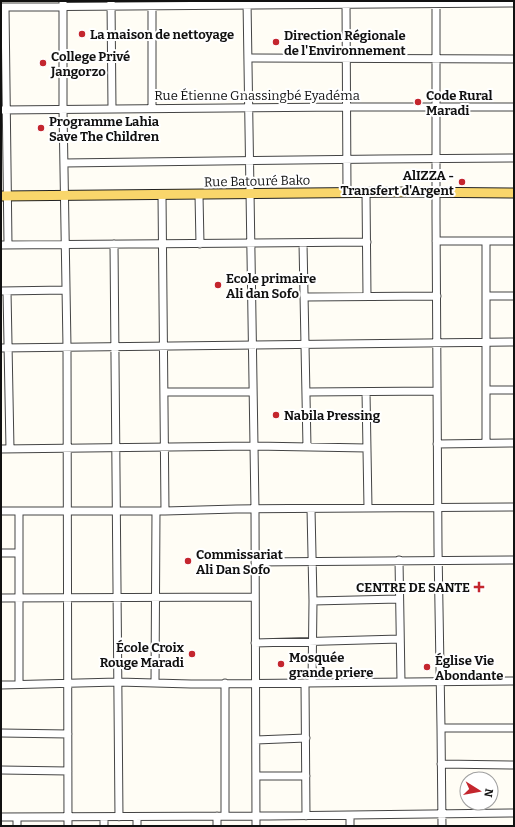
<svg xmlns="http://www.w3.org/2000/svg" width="515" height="827" font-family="Bitter,serif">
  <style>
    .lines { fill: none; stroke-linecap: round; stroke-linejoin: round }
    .minor-casing { stroke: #444; stroke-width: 9 }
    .major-casing { stroke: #222; stroke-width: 11 }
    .minor { stroke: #fff; stroke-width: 7 }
    .major { stroke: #f9d66b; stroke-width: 9 }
    .poi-dot { fill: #c4262e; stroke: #fff; stroke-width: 1.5 }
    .labels { text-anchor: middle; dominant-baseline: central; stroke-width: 4; stroke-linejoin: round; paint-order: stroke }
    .poi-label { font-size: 13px; font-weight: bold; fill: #111; stroke: #fff; text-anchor: start }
    .street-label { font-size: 13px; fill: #111; stroke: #fff }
  </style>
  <rect width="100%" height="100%" fill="#fffdf5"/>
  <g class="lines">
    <!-- minor casing -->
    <g class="minor-casing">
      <path id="minor" d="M 63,1 L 63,110 L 67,347 L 68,826
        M 111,1 L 112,109
        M 247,1 L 255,509 L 256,826
        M 346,1 L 347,193
        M 436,1 L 436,216 L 438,548 L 441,728 L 442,826
        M 152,6 L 152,108
        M 1,7 L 514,3
        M 5,7 L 8,245
        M 249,58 L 514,59
        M 1,110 L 347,107 L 514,107
        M 64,163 L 380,159 L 514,158
        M 366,192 L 367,296
        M 162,195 L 165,511
        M 199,195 L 200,244
        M 436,241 L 514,241
        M 486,241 L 486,443
        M 303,243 L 307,447
        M 114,244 L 119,817
        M 1,245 L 367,242
        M 1,291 L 66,290
        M 7,291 L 10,449
        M 487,296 L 514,296
        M 305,297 L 437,296
        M 1,348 L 514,342
        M 486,390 L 514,390
        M 164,392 L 253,392
        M 306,392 L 437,391
        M 366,392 L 368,508
        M 437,444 L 514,443
        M 1,449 L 254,446 L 367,448
        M 311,509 L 313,601 L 312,683
        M 1,511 L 165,511 L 236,509 L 514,507
        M 19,511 L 19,684
        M 1,553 L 19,553
        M 399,560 L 401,682
        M 255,562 L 514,560
        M 1,598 L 255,597
        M 313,601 L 399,599
        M 255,643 L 400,639
        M 155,683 L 156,511
        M 225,683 L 225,816
        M 305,683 L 306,816
        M 1,685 L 118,682 L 191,684 L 514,681
        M 441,728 L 514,728
        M 1,733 L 68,734
        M 256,740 L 306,738
        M 441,764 L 514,765
        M 1,770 L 68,771
        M 256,776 L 306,776
        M 350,815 L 350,826
        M 217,816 L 217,826
        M 1,817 L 269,816 L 514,813
        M 17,817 L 17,826
        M 104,817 L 104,826
        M 137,817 L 137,826"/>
    </g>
    <!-- major casing -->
    <g class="major-casing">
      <path id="major" d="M 1,196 L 406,192 L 514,193"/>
    </g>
    <!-- minor -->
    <use href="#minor" class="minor"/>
    <!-- major -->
    <use href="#major" class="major"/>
  </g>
  <!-- markers -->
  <g class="poi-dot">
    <circle cx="82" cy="34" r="4"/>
    <circle cx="276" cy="42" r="4"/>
    <circle cx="43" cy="63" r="4"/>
    <circle cx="418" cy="102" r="4"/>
    <circle cx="41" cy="128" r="4"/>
    <circle cx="462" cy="182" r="4"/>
    <circle cx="218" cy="285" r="4"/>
    <circle cx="276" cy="415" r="4"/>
    <circle cx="188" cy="561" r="4"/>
    <path d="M477 581h4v4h4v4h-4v4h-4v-4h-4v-4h4z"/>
    <circle cx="192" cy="654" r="4"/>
    <circle cx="281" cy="664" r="4"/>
    <circle cx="427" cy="667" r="4"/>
  </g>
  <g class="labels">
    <!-- poi labels -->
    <g class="poi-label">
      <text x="90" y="34">La maison de nettoyage</text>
      <text x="284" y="35">Direction Régionale<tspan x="284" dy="15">de l'Environnement</tspan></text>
      <text x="51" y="56">College Privé<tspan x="51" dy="15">Jangorzo</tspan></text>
      <text x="426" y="95">Code Rural<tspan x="426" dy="15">Maradi</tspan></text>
      <text x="49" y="121">Programme Lahia<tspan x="49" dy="15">Save The Children</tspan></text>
      <text x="454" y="175" text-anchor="end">AlIZZA -<tspan x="454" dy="15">Transfert d'Argent</tspan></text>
      <text x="226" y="278">Ecole primaire<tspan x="226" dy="15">Ali dan Sofo</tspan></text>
      <text x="284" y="415">Nabila Pressing</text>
      <text x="196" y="554">Commissariat<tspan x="196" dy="15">Ali Dan Sofo</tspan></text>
      <text x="470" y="587" text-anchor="end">CENTRE DE SANTE</text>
      <text x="184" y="647" text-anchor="end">École Croix<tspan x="184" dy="15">Rouge Maradi</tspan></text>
      <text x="289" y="657">Mosquée<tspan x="289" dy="15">grande priere</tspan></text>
      <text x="435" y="660">Église Vie<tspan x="435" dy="15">Abondante</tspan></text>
    </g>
    <!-- street labels -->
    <g class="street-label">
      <text x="257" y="95">Rue Étienne Gnassingbé Eyadéma</text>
      <text transform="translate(257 181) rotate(-1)">Rue Batouré Bako</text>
    </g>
  </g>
  <!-- border -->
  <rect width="515" height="827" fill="none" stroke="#111111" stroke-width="4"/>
  <!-- north arrow -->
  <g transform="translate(479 791) rotate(101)"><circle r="19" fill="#ffffff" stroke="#a0a0a0"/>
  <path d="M0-3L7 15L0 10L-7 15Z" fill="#c4262e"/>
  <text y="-6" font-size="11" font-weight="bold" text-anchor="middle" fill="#111111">N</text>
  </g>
</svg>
